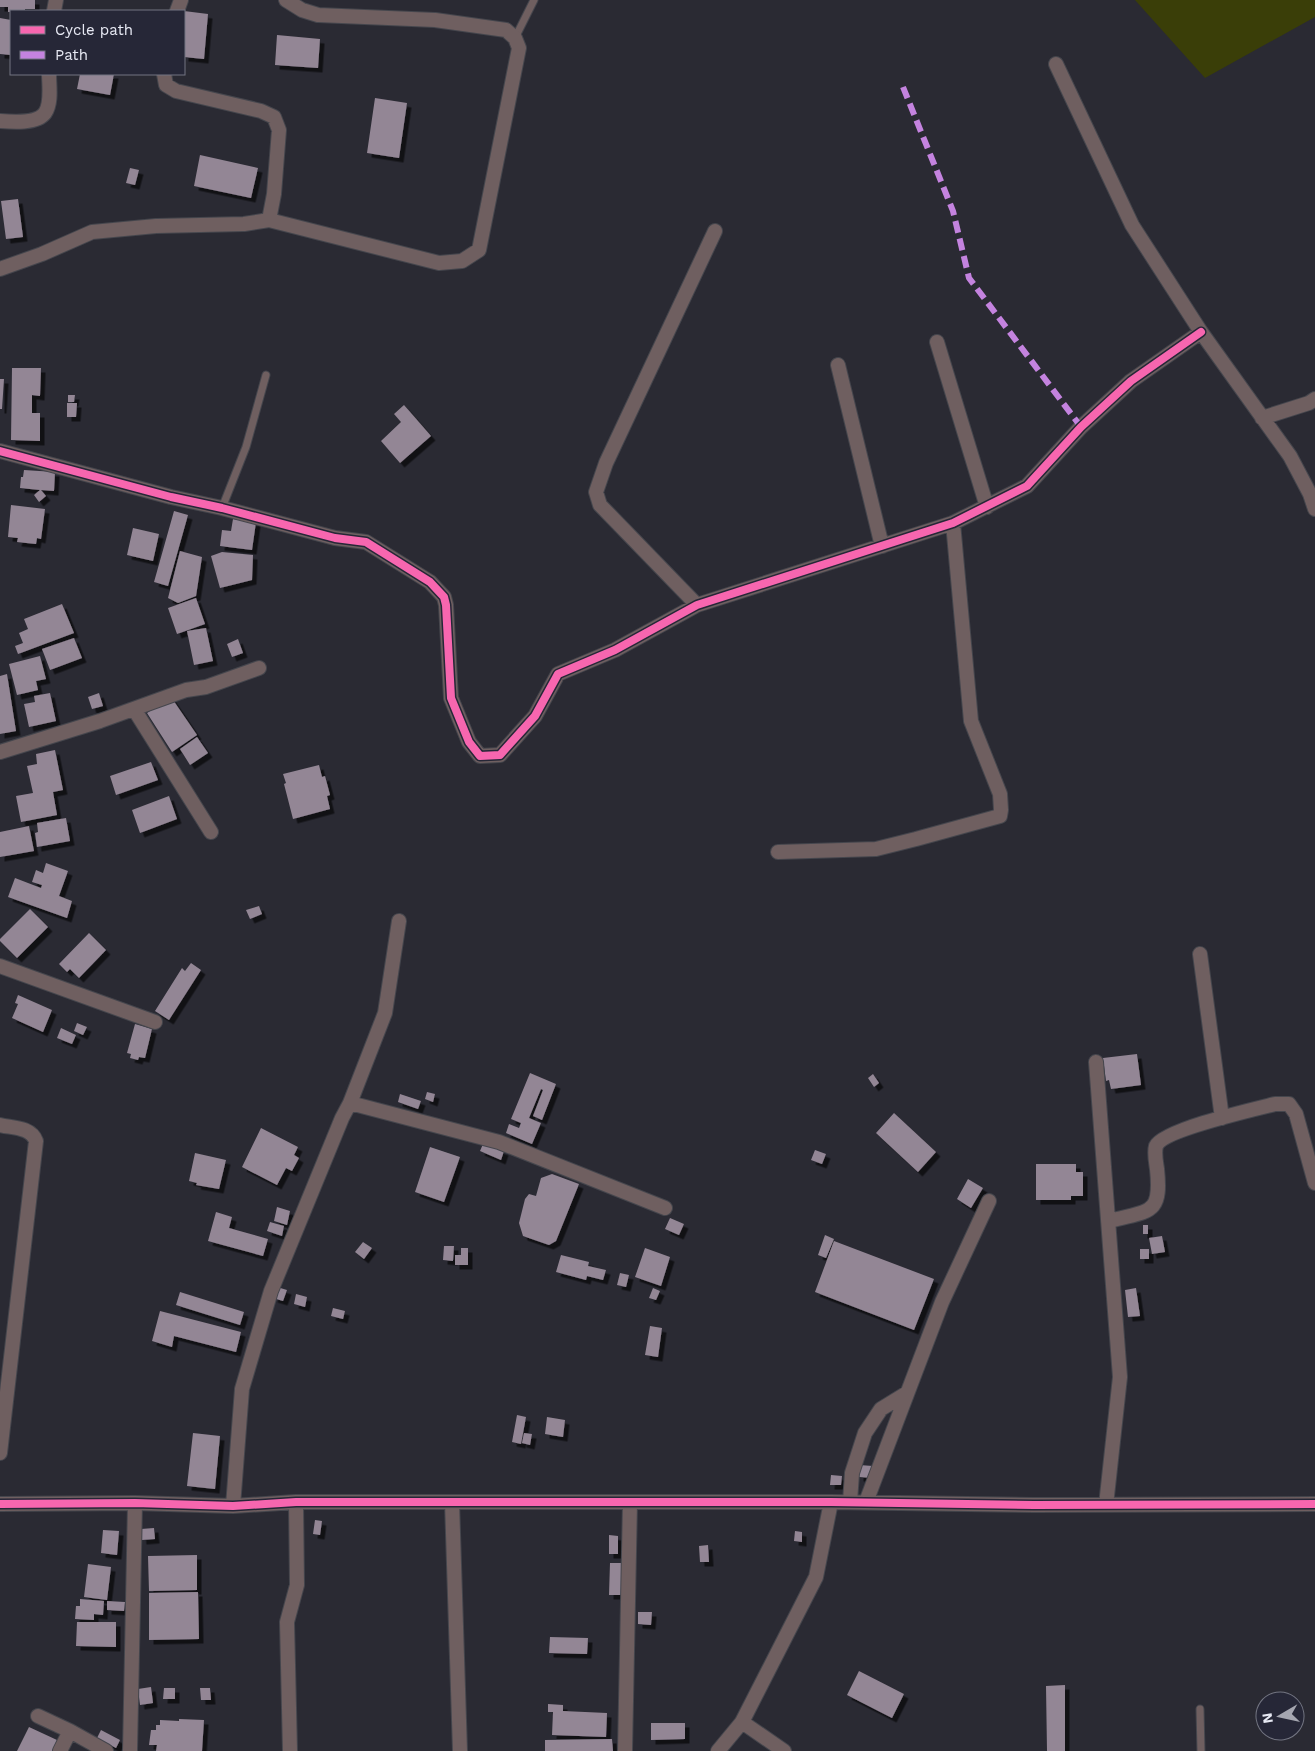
<svg xmlns="http://www.w3.org/2000/svg" width="1315" height="1751" font-family="'Work Sans',sans-serif">
  <style>
    .green { fill: #3a3e08 }
    .building { fill: #938695; filter: url(#shadow) }
    .lines { fill: none; stroke-linecap: round; stroke-linejoin: round }
    .lane-casing { stroke: #45464d; stroke-width: 9 }
    .street-casing { stroke: #45464d; stroke-width: 16 }
    .lane { stroke: #6f5f60; stroke-width: 7 }
    .street { stroke: #6f5f60; stroke-width: 14 }
    .quiet { stroke: #c483df; stroke-width: 6; stroke-dasharray: 12 6; stroke-linecap: butt }
    .cycleway-casing { stroke: #262737; stroke-width: 11 }
    .cycleway { stroke: #f766af; stroke-width: 8 }
  </style>
  <defs>
    <filter id="shadow"><feDropShadow dx="4.5" dy="4.5" stdDeviation="0" flood-color="#0009"/></filter>
  </defs>
  <rect width="100%" height="100%" fill="#2a2a33"/>
  <!-- green -->
  <path class="green" d="M 1135,0 L 1315,0 L 1315,17 L 1205,78 Z"/>
  <!-- building -->
  <path class="building" d="M 0,0 L 35,0 L 35,9 L 25,9 L 25,11 L 8,12 L 8,7 L 0,7 Z
    M 184,11 L 208,14 L 204,59 L 184,57 Z
    M 0,18 L 11,20 L 11,55 L 0,54 Z
    M 277,35 L 320,39 L 318,68 L 275,65 Z
    M 80,74 L 114,74 L 110,95 L 77,89 Z
    M 375,98 L 407,103 L 399,158 L 367,153 Z
    M 200,155 L 258,168 L 251,198 L 194,186 Z
    M 130,168 L 139,170 L 135,185 L 126,183 Z
    M 18,199 L 23,237 L 6,239 L 1,201 Z
    M 12,368 L 41,368 L 40,396 L 32,395 L 32,413 L 40,413 L 40,441 L 11,440 Z
    M 0,379 L 4,379 L 2,409 L 0,409 Z
    M 68,395 L 75,395 L 74,402 L 68,402 Z
    M 67,403 L 77,403 L 76,417 L 67,417 Z
    M 404,405 L 431,436 L 400,463 L 381,441 L 401,422 L 394,414 Z
    M 24,470 L 55,472 L 54,491 L 41,490 L 46,496 L 39,502 L 34,495 L 40,490 L 20,488 L 21,477 L 23,477 Z
    M 11,505 L 45,509 L 41,539 L 37,538 L 36,544 L 17,542 L 18,538 L 8,537 Z
    M 174,511 L 188,515 L 168,586 L 154,582 Z
    M 233,519 L 256,522 L 252,550 L 220,546 L 222,530 L 231,531 Z
    M 133,528 L 159,534 L 153,561 L 127,555 Z
    M 180,551 L 202,557 L 196,596 L 178,603 L 168,598 Z
    M 222,552 L 253,555 L 252,580 L 220,588 L 211,556 Z
    M 196,598 L 205,624 L 177,634 L 168,608 Z
    M 62,604 L 74,633 L 18,654 L 15,646 L 23,643 L 19,633 L 28,629 L 24,619 Z
    M 206,628 L 213,661 L 194,665 L 187,631 Z
    M 74,638 L 82,658 L 50,670 L 42,649 Z
    M 238,639 L 243,653 L 232,657 L 227,644 Z
    M 40,656 L 46,679 L 36,681 L 38,690 L 17,695 L 9,664 Z
    M 7,674 L 16,731 L 0,734 L 0,676 Z
    M 50,693 L 56,721 L 29,727 L 24,704 L 35,702 L 34,696 Z
    M 99,693 L 103,706 L 92,709 L 88,697 Z
    M 171,697 L 197,735 L 172,752 L 147,713 Z
    M 197,737 L 208,753 L 190,765 L 180,749 Z
    M 55,750 L 63,790 L 53,792 L 57,815 L 21,822 L 16,796 L 33,793 L 27,766 L 37,764 L 36,754 Z
    M 151,762 L 158,780 L 116,795 L 110,776 Z
    M 319,765 L 322,777 L 325,776 L 330,795 L 327,796 L 330,809 L 293,819 L 284,784 L 286,783 L 283,774 Z
    M 169,796 L 177,819 L 140,833 L 132,810 Z
    M 66,818 L 70,841 L 37,847 L 35,833 L 38,832 L 37,823 Z
    M 29,826 L 34,851 L 0,857 L 0,832 Z
    M 46,863 L 68,871 L 59,896 L 72,901 L 67,918 L 8,897 L 15,878 L 41,888 L 42,885 L 32,882 L 36,870 L 43,873 Z
    M 259,906 L 262,914 L 250,919 L 246,910 Z
    M 30,909 L 48,927 L 17,958 L 0,941 L 0,939 Z
    M 89,933 L 106,950 L 79,978 L 70,969 L 67,972 L 59,964 Z
    M 191,963 L 201,970 L 169,1020 L 155,1011 L 182,968 L 185,971 Z
    M 18,995 L 52,1010 L 43,1032 L 12,1018 L 18,1004 L 15,1003 Z
    M 77,1023 L 87,1027 L 83,1035 L 74,1031 Z
    M 135,1024 L 152,1029 L 145,1058 L 139,1057 L 138,1060 L 130,1058 L 131,1054 L 127,1053 Z
    M 61,1028 L 76,1035 L 72,1044 L 57,1038 Z
    M 1137,1054 L 1141,1085 L 1111,1089 L 1109,1080 L 1106,1081 L 1103,1058 Z
    M 530,1073 L 556,1084 L 542,1120 L 533,1116 L 543,1090 L 541,1089 L 529,1118 L 541,1123 L 532,1144 L 506,1133 L 509,1124 L 519,1128 L 521,1123 L 511,1119 Z
    M 873,1074 L 879,1083 L 874,1087 L 868,1078 Z
    M 427,1092 L 435,1094 L 433,1102 L 425,1099 Z
    M 400,1094 L 421,1101 L 418,1109 L 398,1102 Z
    M 894,1113 L 936,1152 L 918,1172 L 876,1133 Z
    M 261,1128 L 298,1147 L 294,1155 L 299,1158 L 292,1171 L 286,1168 L 277,1185 L 242,1167 Z
    M 483,1144 L 504,1151 L 501,1160 L 480,1151 Z
    M 430,1147 L 460,1157 L 444,1202 L 415,1192 Z
    M 815,1150 L 826,1154 L 822,1164 L 811,1160 Z
    M 195,1153 L 226,1160 L 219,1189 L 196,1185 L 197,1183 L 189,1181 Z
    M 1036,1164 L 1076,1164 L 1076,1172 L 1083,1172 L 1083,1196 L 1071,1196 L 1071,1200 L 1036,1200 Z
    M 552,1174 L 579,1184 L 556,1241 L 549,1245 L 523,1236 L 519,1223 L 525,1199 L 529,1194 L 536,1196 L 541,1178 Z
    M 968,1179 L 983,1188 L 971,1208 L 957,1199 Z
    M 277,1207 L 290,1211 L 287,1225 L 274,1221 Z
    M 216,1212 L 232,1217 L 229,1228 L 268,1239 L 263,1256 L 208,1241 Z
    M 670,1218 L 684,1224 L 679,1235 L 665,1229 Z
    M 270,1222 L 284,1226 L 282,1236 L 267,1231 Z
    M 1143,1225 L 1148,1225 L 1148,1234 L 1143,1234 Z
    M 825,1235 L 834,1239 L 826,1258 L 818,1255 Z
    M 1162,1236 L 1165,1252 L 1152,1254 L 1149,1238 Z
    M 834,1241 L 934,1279 L 914,1330 L 815,1292 Z
    M 363,1242 L 372,1248 L 364,1259 L 355,1252 Z
    M 444,1246 L 454,1246 L 453,1261 L 443,1260 Z
    M 461,1248 L 468,1248 L 468,1265 L 455,1265 L 455,1255 L 461,1255 Z
    M 645,1248 L 670,1257 L 661,1286 L 635,1277 Z
    M 1140,1249 L 1149,1249 L 1149,1259 L 1140,1259 Z
    M 561,1255 L 589,1262 L 588,1266 L 606,1270 L 603,1280 L 587,1276 L 586,1280 L 556,1272 Z
    M 620,1273 L 629,1275 L 626,1287 L 617,1285 Z
    M 277,1287 L 287,1290 L 283,1301 L 273,1298 Z
    M 653,1288 L 660,1291 L 656,1300 L 649,1298 Z
    M 1136,1288 L 1140,1316 L 1128,1317 L 1125,1290 Z
    M 180,1292 L 244,1312 L 240,1325 L 176,1305 Z
    M 296,1294 L 307,1297 L 305,1307 L 294,1304 Z
    M 333,1308 L 345,1311 L 343,1319 L 331,1316 Z
    M 160,1311 L 241,1332 L 236,1352 L 174,1336 L 172,1347 L 152,1341 Z
    M 650,1326 L 662,1328 L 658,1357 L 645,1355 Z
    M 517,1415 L 526,1417 L 521,1444 L 512,1442 Z
    M 547,1417 L 565,1420 L 563,1437 L 545,1434 Z
    M 193,1433 L 220,1436 L 215,1489 L 187,1486 Z
    M 524,1433 L 532,1434 L 530,1445 L 522,1443 Z
    M 859,1465 L 873,1466 L 873,1478 L 859,1477 Z
    M 831,1475 L 842,1476 L 841,1485 L 830,1485 Z
    M 315,1520 L 322,1521 L 320,1535 L 313,1534 Z
    M 154,1528 L 155,1539 L 142,1540 L 141,1529 Z
    M 103,1530 L 119,1531 L 117,1555 L 101,1553 Z
    M 795,1531 L 802,1532 L 802,1542 L 794,1541 Z
    M 609,1535 L 618,1536 L 618,1554 L 609,1554 Z
    M 708,1545 L 709,1562 L 700,1562 L 699,1546 Z
    M 197,1555 L 197,1590 L 149,1591 L 148,1556 Z
    M 610,1563 L 621,1563 L 621,1595 L 609,1595 Z
    M 88,1564 L 111,1567 L 107,1600 L 84,1597 Z
    M 198,1592 L 199,1639 L 149,1640 L 149,1593 Z
    M 80,1599 L 104,1601 L 103,1615 L 94,1614 L 94,1620 L 75,1619 L 76,1606 L 80,1606 Z
    M 107,1601 L 125,1602 L 124,1611 L 107,1610 Z
    M 638,1612 L 652,1612 L 651,1625 L 638,1624 Z
    M 77,1622 L 116,1622 L 116,1647 L 76,1646 Z
    M 550,1637 L 588,1638 L 587,1654 L 549,1653 Z
    M 859,1671 L 904,1694 L 892,1718 L 847,1695 Z
    M 1065,1685 L 1065,1751 L 1047,1751 L 1046,1686 Z
    M 151,1687 L 153,1703 L 140,1705 L 138,1689 Z
    M 164,1688 L 175,1688 L 175,1699 L 163,1699 Z
    M 200,1688 L 210,1688 L 211,1700 L 201,1700 Z
    M 548,1704 L 563,1705 L 563,1711 L 607,1713 L 606,1737 L 552,1735 L 553,1712 L 548,1712 Z
    M 179,1719 L 204,1720 L 202,1751 L 156,1751 L 157,1745 L 149,1745 L 151,1730 L 156,1730 L 156,1725 L 160,1725 L 160,1720 L 179,1721 Z
    M 651,1723 L 685,1723 L 685,1739 L 651,1740 Z
    M 29,1727 L 57,1740 L 52,1751 L 17,1751 Z
    M 101,1730 L 120,1740 L 116,1748 L 97,1738 Z
    M 612,1739 L 613,1751 L 545,1751 L 545,1740 Z"/>
  <g class="lines">
    <!-- lane casing -->
    <g class="lane-casing">
      <path id="lane" d="M 515,38 L 534,0
        M 222,508 L 246,447 L 266,375
        M 1200,1709 L 1201,1751"/>
    </g>
    <!-- street casing -->
    <g class="street-casing">
      <path id="street" d="M 54,11 L 56,0
        M 177,11 L 181,0
        M 1056,64 L 1132,225 L 1201,332 L 1290,456 L 1310,494 L 1315,509
        M 0,121 C 12,122 37,124 45,113 C 52,103 49,85 49,74
        M 269,220 L 439,263 L 462,261 L 479,250 L 519,48 L 515,38 L 506,30 L 435,20 L 318,15 L 302,10 L 286,0
        M 0,269 L 42,254 L 92,232 L 156,226 L 244,224 L 269,220 L 274,194 L 279,130 L 274,117 L 261,111 L 176,91 L 166,85 L 164,74
        M 937,342 L 987,507
        M 838,365 L 882,546
        M 1262,418 L 1309,403 L 1315,399
        M 0,451 L 171,497 L 222,508 L 335,538 L 366,542 L 430,582 L 444,597 L 446,605 L 451,698 L 469,742 L 480,756 L 500,755 L 535,716 L 558,674 L 615,650 L 697,605 L 953,523 L 1027,486 L 1081,427 L 1131,381 L 1201,332
        M 697,605 L 600,505 L 596,492 L 606,463 L 715,231
        M 134,709 L 211,832
        M 0,752 L 100,721 L 186,690 L 206,687 L 259,668
        M 778,852 L 876,849 L 916,839 L 1000,816 L 1001,810 L 1000,794 L 971,721 L 953,523
        M 1200,954 L 1222,1118
        M 0,966 L 155,1022
        M 1096,1062 L 1120,1377 L 1106,1505
        M 350,1103 L 499,1142 L 665,1208
        M 0,1125 C 13,1128 31,1127 36,1141 L 0,1453
        M 1110,1221 C 1149,1210 1162,1216 1157,1169 C 1156,1162 1154,1153 1156,1146 C 1163,1130 1255,1109 1275,1104 L 1289,1104 L 1296,1114 L 1315,1183
        M 452,1502 L 460,1751
        M 850,1502 L 852,1473 L 865,1433 L 881,1409 L 907,1393
        M 866,1502 L 942,1302 L 989,1201
        M 0,1504 L 135,1503 L 233,1506 L 296,1502 L 831,1502 L 1034,1505 L 1315,1504
        M 233,1506 L 242,1389 L 271,1291 L 342,1118 L 350,1103 L 385,1013 L 399,921
        M 38,1716 L 70,1731 L 106,1751
        M 742,1722 L 784,1751
        M 60,1751 L 70,1731
        M 130,1751 L 135,1503
        M 290,1751 L 287,1622 L 297,1585 L 296,1502
        M 625,1751 L 630,1502
        M 718,1751 L 742,1722 L 816,1577 L 831,1502"/>
    </g>
    <!-- lane -->
    <use href="#lane" class="lane"/>
    <!-- street -->
    <use href="#street" class="street"/>
    <!-- quiet -->
    <path class="quiet" d="M 903,87 L 953,211 L 969,278 L 1081,427"/>
    <!-- cycleway casing -->
    <g class="cycleway-casing">
      <path id="cycleway" d="M 0,451 L 171,497 L 222,508 L 335,538 L 366,542 L 430,582 L 444,597 L 446,605 L 451,698 L 469,742 L 480,756 L 500,755 L 535,716 L 558,674 L 615,650 L 697,605 L 953,523 L 1027,486 L 1081,427 L 1131,381 L 1201,332
        M 0,1504 L 135,1503 L 233,1506 L 296,1502 L 831,1502 L 1034,1505 L 1315,1504"/>
    </g>
    <!-- cycleway -->
    <use href="#cycleway" class="cycleway"/>
  </g>
  <!-- legend -->
  <rect x="10" y="10" width="175" height="65" fill="#262737" stroke="#737582"/>
  <rect x="20" y="26" width="25" height="8" fill="#f766af" stroke="#737582"/>
  <text x="55" y="35" font-size="15" fill="#e7e9f3">Cycle path</text>
  <rect x="20" y="51" width="25" height="8" fill="#c483df" stroke="#737582"/>
  <text x="55" y="60" font-size="15" fill="#e7e9f3">Path</text>
  <!-- north arrow -->
  <g transform="translate(1280 1716) rotate(261)"><circle r="24" fill="#262737" stroke="#737582"/>
  <path d="M0-4L9 19L0 12L-9 19Z" fill="#a5a6b0"/>
  <text y="-8" font-size="14" font-weight="bold" text-anchor="middle" fill="#e7e9f3">N</text>
  </g>
</svg>
